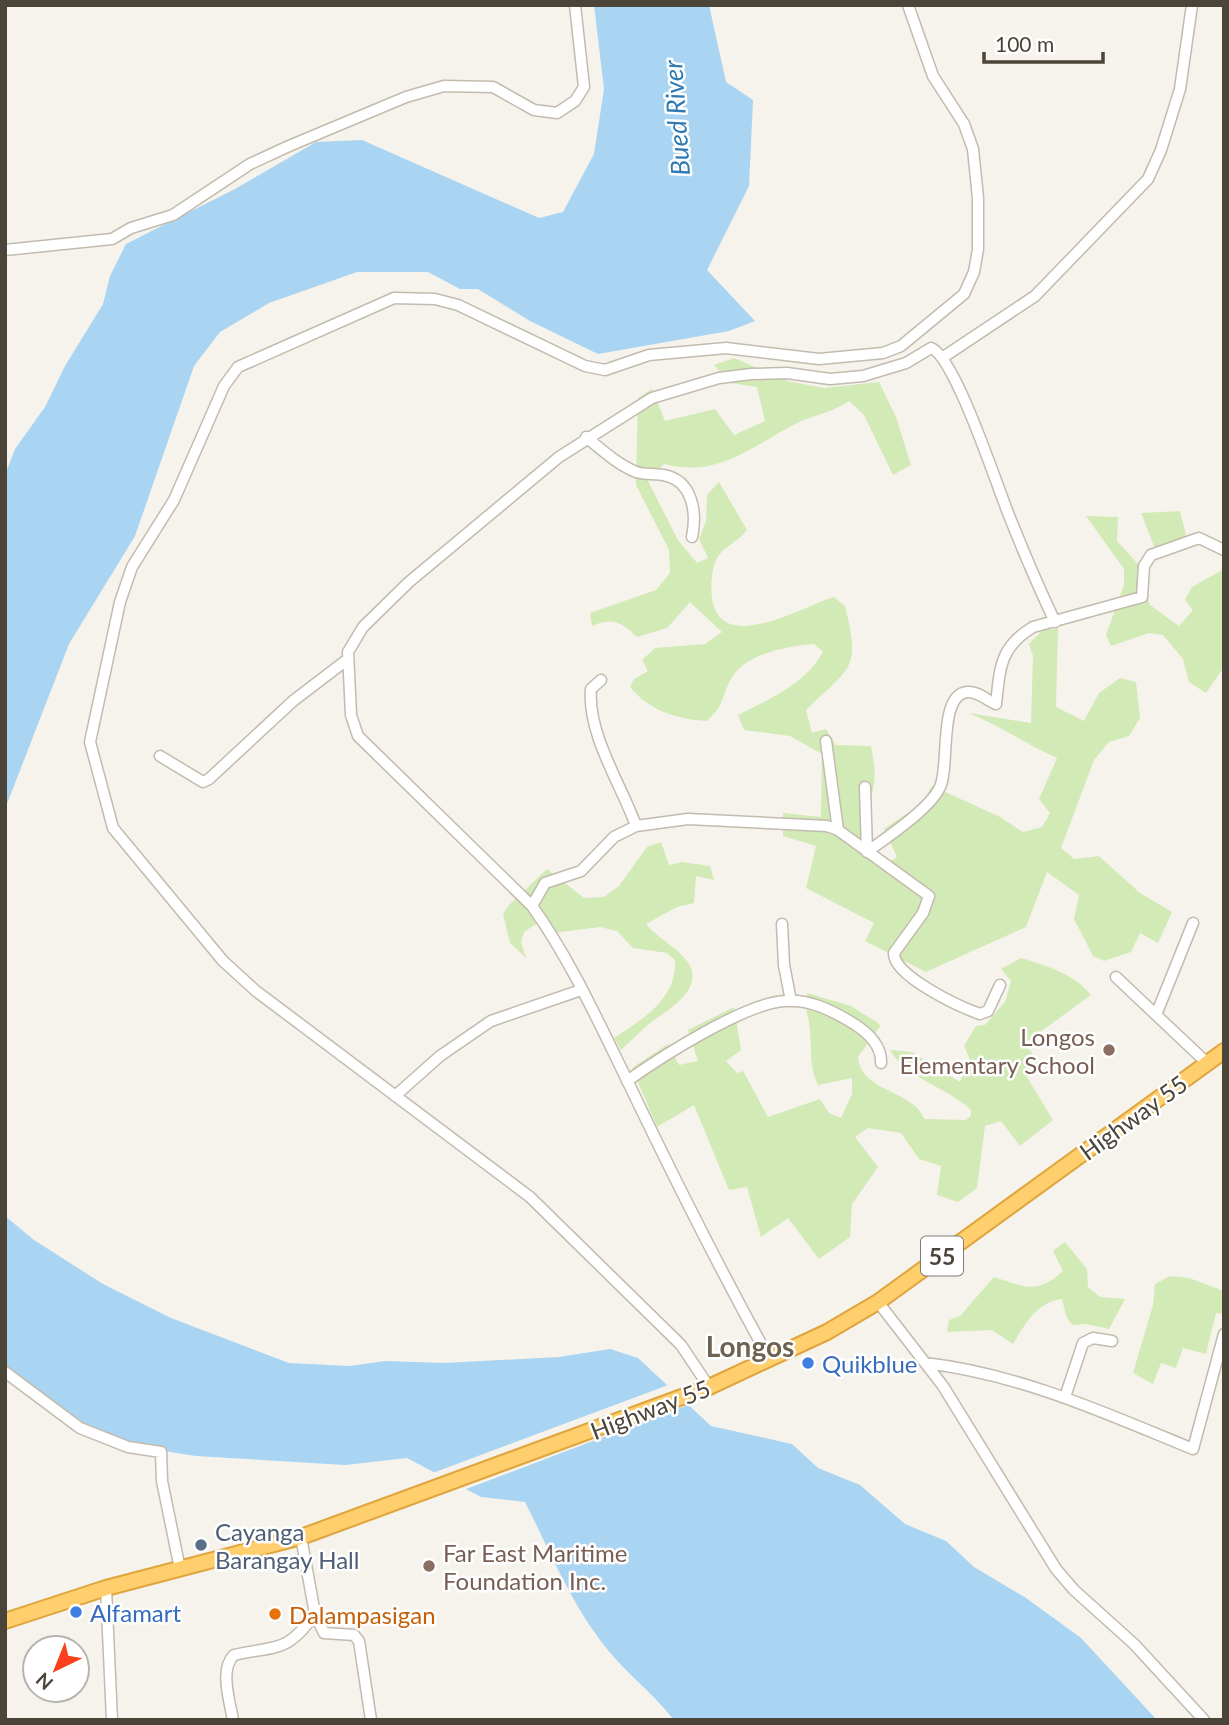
<svg xmlns="http://www.w3.org/2000/svg" width="1229" height="1725" font-family="Lato,sans-serif">
  <style>
    .green { fill: #d2eab5 }
    .water { fill: #a9d4f2 }
    .pier { fill: #f6f3ec }
    .lines { fill: none; stroke-linecap: round; stroke-linejoin: round }
    .minor-casing { stroke: #c2bbae; stroke-width: 13 }
    .highway-casing { stroke: #e0a43c; stroke-width: 18 }
    .minor { stroke: #fff; stroke-width: 10 }
    .highway { stroke: #ffcf6e; stroke-width: 14 }
    .education-dot { fill: #8d6e63; stroke: #fff; stroke-width: 2.5 }
    .shop-dot { fill: #3f7fe0; stroke: #fff; stroke-width: 2.5 }
    .service-dot { fill: #5c6f8a; stroke: #fff; stroke-width: 2.5 }
    .food-dot { fill: #e8710a; stroke: #fff; stroke-width: 2.5 }
    .labels { text-anchor: middle; dominant-baseline: central; stroke-width: 5; stroke-linejoin: round; paint-order: stroke }
    .shield { fill: #fff; stroke: #817c74; stroke-width: 2 }
    .shield-label { font-size: 23px; font-weight: bold; fill: #4b4439 }
    .education-label { font-size: 24px; fill: #785e54; stroke: #fff; text-anchor: end }
    .street-label { font-size: 24px; fill: #4b4439; stroke: #fff }
    .shop-label { font-size: 24px; fill: #366cbe; stroke: #fff; text-anchor: start }
    .service-label { font-size: 24px; fill: #4e5e75; stroke: #fff; text-anchor: start }
    .food-label { font-size: 24px; fill: #c56008; stroke: #fff; text-anchor: start }
    .water-label { font-size: 26px; font-style: italic; fill: #2e7ab2; stroke: #fff }
    .quarter-label { font-size: 28px; font-weight: bold; fill: #6e6250; stroke: #fff }
  </style>
  <rect width="100%" height="100%" fill="#f6f3ec"/>
  <!-- green -->
  <path class="green" d="M 734,358 L 787,381 L 824,388 L 879,382 L 896,417 L 911,465 L 893,475 L 864,415 L 849,401 C 828,415 814,414 795,424 C 751,447 718,478 664,464 L 648,481 L 678,540 L 697,563 L 708,558 L 699,539 L 706,521 L 707,495 L 719,482 L 747,530 C 738,542 722,547 716,560 C 711,572 710,591 713,603 C 725,654 806,605 834,597 L 845,606 C 861,670 851,666 806,710 L 812,733 L 826,729 L 836,745 L 871,746 C 878,780 875,792 860,824 L 872,853 L 888,863 L 897,857 L 884,829 L 921,804 L 932,786 L 1000,817 L 1023,832 L 1042,827 L 1050,813 L 1039,799 L 1057,758 C 1026,744 1000,726 969,713 L 1031,723 L 1033,656 L 1029,644 L 1044,629 L 1058,629 L 1056,707 L 1084,721 L 1099,693 L 1120,678 L 1136,682 L 1140,718 L 1129,736 L 1109,742 L 1094,760 L 1061,848 L 1074,859 L 1099,856 L 1140,893 L 1172,912 L 1158,943 L 1140,933 L 1131,952 L 1104,961 L 1093,956 L 1074,919 L 1079,895 L 1047,872 L 1026,927 L 926,972 L 865,941 L 874,923 L 806,888 L 816,846 L 783,836 L 783,813 L 821,817 L 822,754 L 790,736 L 744,730 L 738,715 C 770,699 805,684 823,652 L 814,644 C 789,646 745,653 731,679 C 720,699 726,703 707,721 C 676,719 650,711 630,687 L 634,679 L 648,671 L 642,660 L 655,648 L 705,644 L 722,632 L 690,602 L 667,628 L 637,637 C 621,622 613,617 592,626 L 590,613 L 656,590 L 670,573 L 669,550 L 636,485 L 638,398 L 652,389 L 665,421 L 715,409 L 734,435 L 765,421 L 757,387 L 731,383 L 714,365 Z
    M 1180,511 L 1186,535 L 1158,556 L 1141,513 Z
    M 1086,516 L 1118,517 L 1117,541 L 1138,564 L 1150,605 L 1179,626 L 1193,610 L 1185,600 L 1192,587 L 1224,569 L 1224,667 L 1206,693 L 1189,682 L 1183,659 L 1163,635 L 1149,633 L 1111,646 L 1106,635 L 1124,585 L 1124,569 Z
    M 661,842 L 669,865 L 682,862 L 710,866 L 714,880 L 696,876 L 694,903 L 677,907 L 646,924 C 658,938 675,946 687,961 C 706,987 671,1008 654,1020 C 642,1029 632,1040 621,1050 L 614,1038 C 643,1019 677,999 675,960 L 667,953 L 633,948 L 617,931 L 600,927 L 544,934 L 539,922 L 524,932 L 521,942 L 526,958 L 510,943 L 503,914 L 508,906 L 547,869 L 584,898 L 604,897 L 619,886 L 647,847 Z
    M 1021,958 C 1047,966 1073,973 1091,995 L 1025,1043 L 1041,1066 L 1027,1077 L 1053,1120 L 1020,1146 L 1001,1121 L 985,1126 L 977,1188 L 958,1202 L 937,1195 L 941,1166 L 919,1159 L 901,1133 L 868,1128 L 855,1137 L 878,1167 L 852,1204 L 850,1237 L 819,1259 L 788,1218 L 761,1237 L 747,1187 L 729,1190 L 694,1105 L 657,1127 L 632,1068 L 668,1044 L 679,1065 L 698,1061 L 688,1030 L 734,1007 L 741,1050 L 726,1061 L 737,1073 L 743,1071 L 768,1117 L 820,1099 L 829,1113 L 841,1118 L 852,1094 L 852,1078 L 818,1085 C 809,1066 812,1051 810,1031 C 809,1015 804,1011 807,993 L 851,1006 L 881,1025 L 858,1057 C 860,1086 897,1090 915,1106 C 919,1109 922,1115 925,1119 L 966,1120 L 971,1116 L 971,1110 C 947,1087 907,1079 890,1050 L 912,1052 L 960,1082 L 970,1060 L 964,1046 L 976,1026 L 985,1025 L 1005,1002 L 1011,981 L 1001,969 Z
    M 1065,1242 L 1087,1269 L 1088,1287 L 1100,1297 L 1125,1299 L 1109,1329 L 1086,1324 L 1072,1325 L 1066,1316 L 1062,1299 C 1037,1302 1025,1324 1013,1344 L 992,1330 L 947,1332 L 949,1320 L 960,1316 L 994,1277 C 1025,1287 1037,1295 1063,1271 L 1053,1251 Z
    M 1170,1276 L 1189,1278 L 1224,1291 L 1224,1314 L 1216,1313 L 1206,1354 L 1183,1348 L 1176,1368 L 1161,1363 L 1153,1384 L 1133,1373 L 1153,1305 L 1155,1284 Z"/>
  <!-- water -->
  <path class="water" d="M 594,5 L 709,5 L 726,82 L 753,100 L 749,186 L 707,270 L 755,321 L 729,331 L 598,354 L 530,321 L 478,289 L 460,289 L 428,272 L 357,272 L 269,303 L 220,332 L 194,366 L 135,536 L 69,644 L 5,809 L 5,475 L 15,449 L 45,407 L 65,366 L 103,304 L 110,276 L 126,244 L 235,189 L 316,142 L 362,140 L 539,218 L 563,212 L 594,154 L 604,89 Z
    M 5,1216 L 34,1240 L 103,1284 L 171,1318 L 289,1363 L 350,1366 L 385,1361 L 444,1363 L 559,1357 L 610,1349 L 638,1358 L 711,1426 L 792,1444 L 818,1468 L 860,1485 L 905,1524 L 946,1541 L 974,1567 L 1026,1598 L 1081,1638 L 1157,1720 L 674,1720 C 651,1691 621,1669 600,1640 C 568,1597 549,1549 525,1502 L 481,1497 L 407,1458 L 345,1465 L 196,1456 L 125,1445 L 75,1423 L 5,1366 Z"/>
  <!-- pier -->
  <path class="pier" d="M 671,1384 L 680,1393 L 685,1406 L 461,1491 L 430,1474 Z"/>
  <g class="lines">
    <!-- minor casing -->
    <g class="minor-casing">
      <path id="minor" d="M 5,250 L 112,239 L 131,228 L 173,215 L 250,164 L 289,146 L 406,97 L 444,86 L 493,87 L 534,110 L 557,113 L 575,101 L 584,87 L 575,5
        M 942,358 L 1035,296 L 1148,179 L 1161,150 L 1180,89 L 1192,5
        M 586,437 C 602,450 617,464 636,472 C 645,475 654,473 663,475 C 693,480 697,513 692,537
        M 601,680 L 591,689 C 587,734 622,786 636,826
        M 826,741 L 838,830
        M 160,756 L 203,782 L 209,779 L 293,701 L 348,659
        M 865,787 L 867,852
        M 867,852 C 887,837 930,809 940,787 C 950,766 938,695 967,692 C 979,691 987,701 996,704 C 1000,667 1000,647 1033,627 L 1142,597 L 1144,566 L 1151,555 L 1199,538 L 1224,550
        M 532,906 L 545,883 L 581,871 L 614,837 L 636,826 L 688,819 L 827,826 L 838,830 L 929,896 L 923,913 L 894,953 C 893,976 960,1007 980,1014 L 988,1011 L 1000,985
        M 782,924 L 784,965 L 791,1001
        M 1116,977 L 1207,1063
        M 1156,1015 L 1193,923
        M 627,1081 C 661,1057 745,1003 785,1001 C 809,999 831,1010 851,1022 C 866,1031 882,1044 881,1063
        M 395,1096 L 440,1056 L 491,1021 L 581,990
        M 878,1302 L 943,1386 L 1056,1569 L 1074,1590 L 1134,1644 L 1204,1720
        M 770,1360 C 719,1268 672,1174 627,1080 C 598,1021 570,959 532,906 L 358,736 L 351,715 L 348,652 L 363,627 L 409,582 L 559,457 L 652,398 L 719,378 L 751,374 L 787,373 L 830,379 L 863,376 L 906,363 L 931,348 C 955,356 998,489 1010,518 C 1024,553 1039,588 1055,622
        M 925,1363 C 1020,1374 1105,1413 1193,1449 L 1224,1334
        M 5,1372 L 80,1428 L 128,1447 L 161,1452 L 162,1481 L 180,1569
        M 709,1387 L 681,1345 L 530,1197 L 256,991 L 223,961 L 113,828 L 90,742 L 120,602 L 132,567 L 174,500 L 224,386 L 238,367 L 394,298 L 435,299 L 458,305 L 585,366 L 605,370 L 649,355 L 726,348 L 819,359 L 883,353 L 901,346 L 964,294 L 974,272 L 978,249 L 978,198 L 973,149 L 964,124 L 933,76 L 908,5
        M 1065,1397 L 1083,1343 L 1093,1338 L 1112,1341
        M 301,1537 L 315,1614 L 324,1633 L 354,1635 L 359,1641 L 371,1720
        M 106,1588 L 112,1720
        M 233,1720 C 230,1702 219,1669 234,1655 C 277,1645 286,1654 315,1614"/>
    </g>
    <!-- highway casing -->
    <g class="highway-casing">
      <path id="highway" d="M 5,1621 L 106,1588 L 301,1537 L 709,1387 L 827,1332 L 878,1302 L 1224,1051"/>
    </g>
    <!-- minor -->
    <use href="#minor" class="minor"/>
    <!-- highway -->
    <use href="#highway" class="highway"/>
  </g>
  <!-- markers -->
  <g class="education-dot">
    <circle cx="1109" cy="1050" r="7"/>
    <circle cx="429" cy="1566" r="7"/>
  </g>
  <g class="shop-dot">
    <circle cx="808" cy="1363" r="7"/>
    <circle cx="76" cy="1612" r="7"/>
  </g>
  <circle class="service-dot" cx="201" cy="1545" r="7"/>
  <circle class="food-dot" cx="275" cy="1614" r="7"/>
  <g class="labels">
    <!-- shield labels -->
    <rect class="shield" x="921" y="1236.5" width="42" height="39" rx="5"/>
    <g class="shield-label">
      <text x="942" y="1256">55</text>
    </g>
    <!-- education labels -->
    <g class="education-label">
      <text x="1095" y="1036">Longos<tspan x="1095" dy="28">Elementary School</tspan></text>
      <text x="443" y="1552" text-anchor="start">Far East Maritime<tspan x="443" dy="28">Foundation Inc.</tspan></text>
    </g>
    <!-- street labels -->
    <g class="street-label">
      <text transform="translate(1133 1117) rotate(-36)">Highway 55</text>
      <text transform="translate(650 1409) rotate(-21)">Highway 55</text>
    </g>
    <!-- shop labels -->
    <g class="shop-label">
      <text x="822" y="1363">Quikblue</text>
      <text x="90" y="1612">Alfamart</text>
    </g>
    <!-- service labels -->
    <g class="service-label">
      <text x="215" y="1531">Cayanga<tspan x="215" dy="28">Barangay Hall</tspan></text>
    </g>
    <!-- food labels -->
    <g class="food-label">
      <text x="289" y="1614">Dalampasigan</text>
    </g>
    <!-- water labels -->
    <g class="water-label">
      <text transform="translate(676 118) rotate(-94)">Bued River</text>
    </g>
    <!-- quarter labels -->
    <g class="quarter-label">
      <text x="750" y="1346">Longos</text>
    </g>
  </g>
  <!-- border -->
  <rect width="1229" height="1725" fill="none" stroke="#4b4439" stroke-width="14"/>
  <!-- north arrow -->
  <g transform="translate(56 1669) rotate(223)"><circle r="33" fill="#ffffff" stroke="#b7b4b0" stroke-width="2"/>
  <path d="M0-5L12 26L0 18L-12 26Z" fill="#fc3f1d"/>
  <text y="-10" font-size="19" font-weight="bold" text-anchor="middle" fill="#4b4439">N</text>
  </g>
  <!-- scale -->
  <path d="M984 52v10h119v-10" fill="none" stroke="#4b4439" stroke-width="3.5"/>
  <text x="995" y="52" font-size="21" fill="#4b4439" stroke="#ffffff" stroke-width="5" paint-order="stroke">100 m</text>
</svg>
